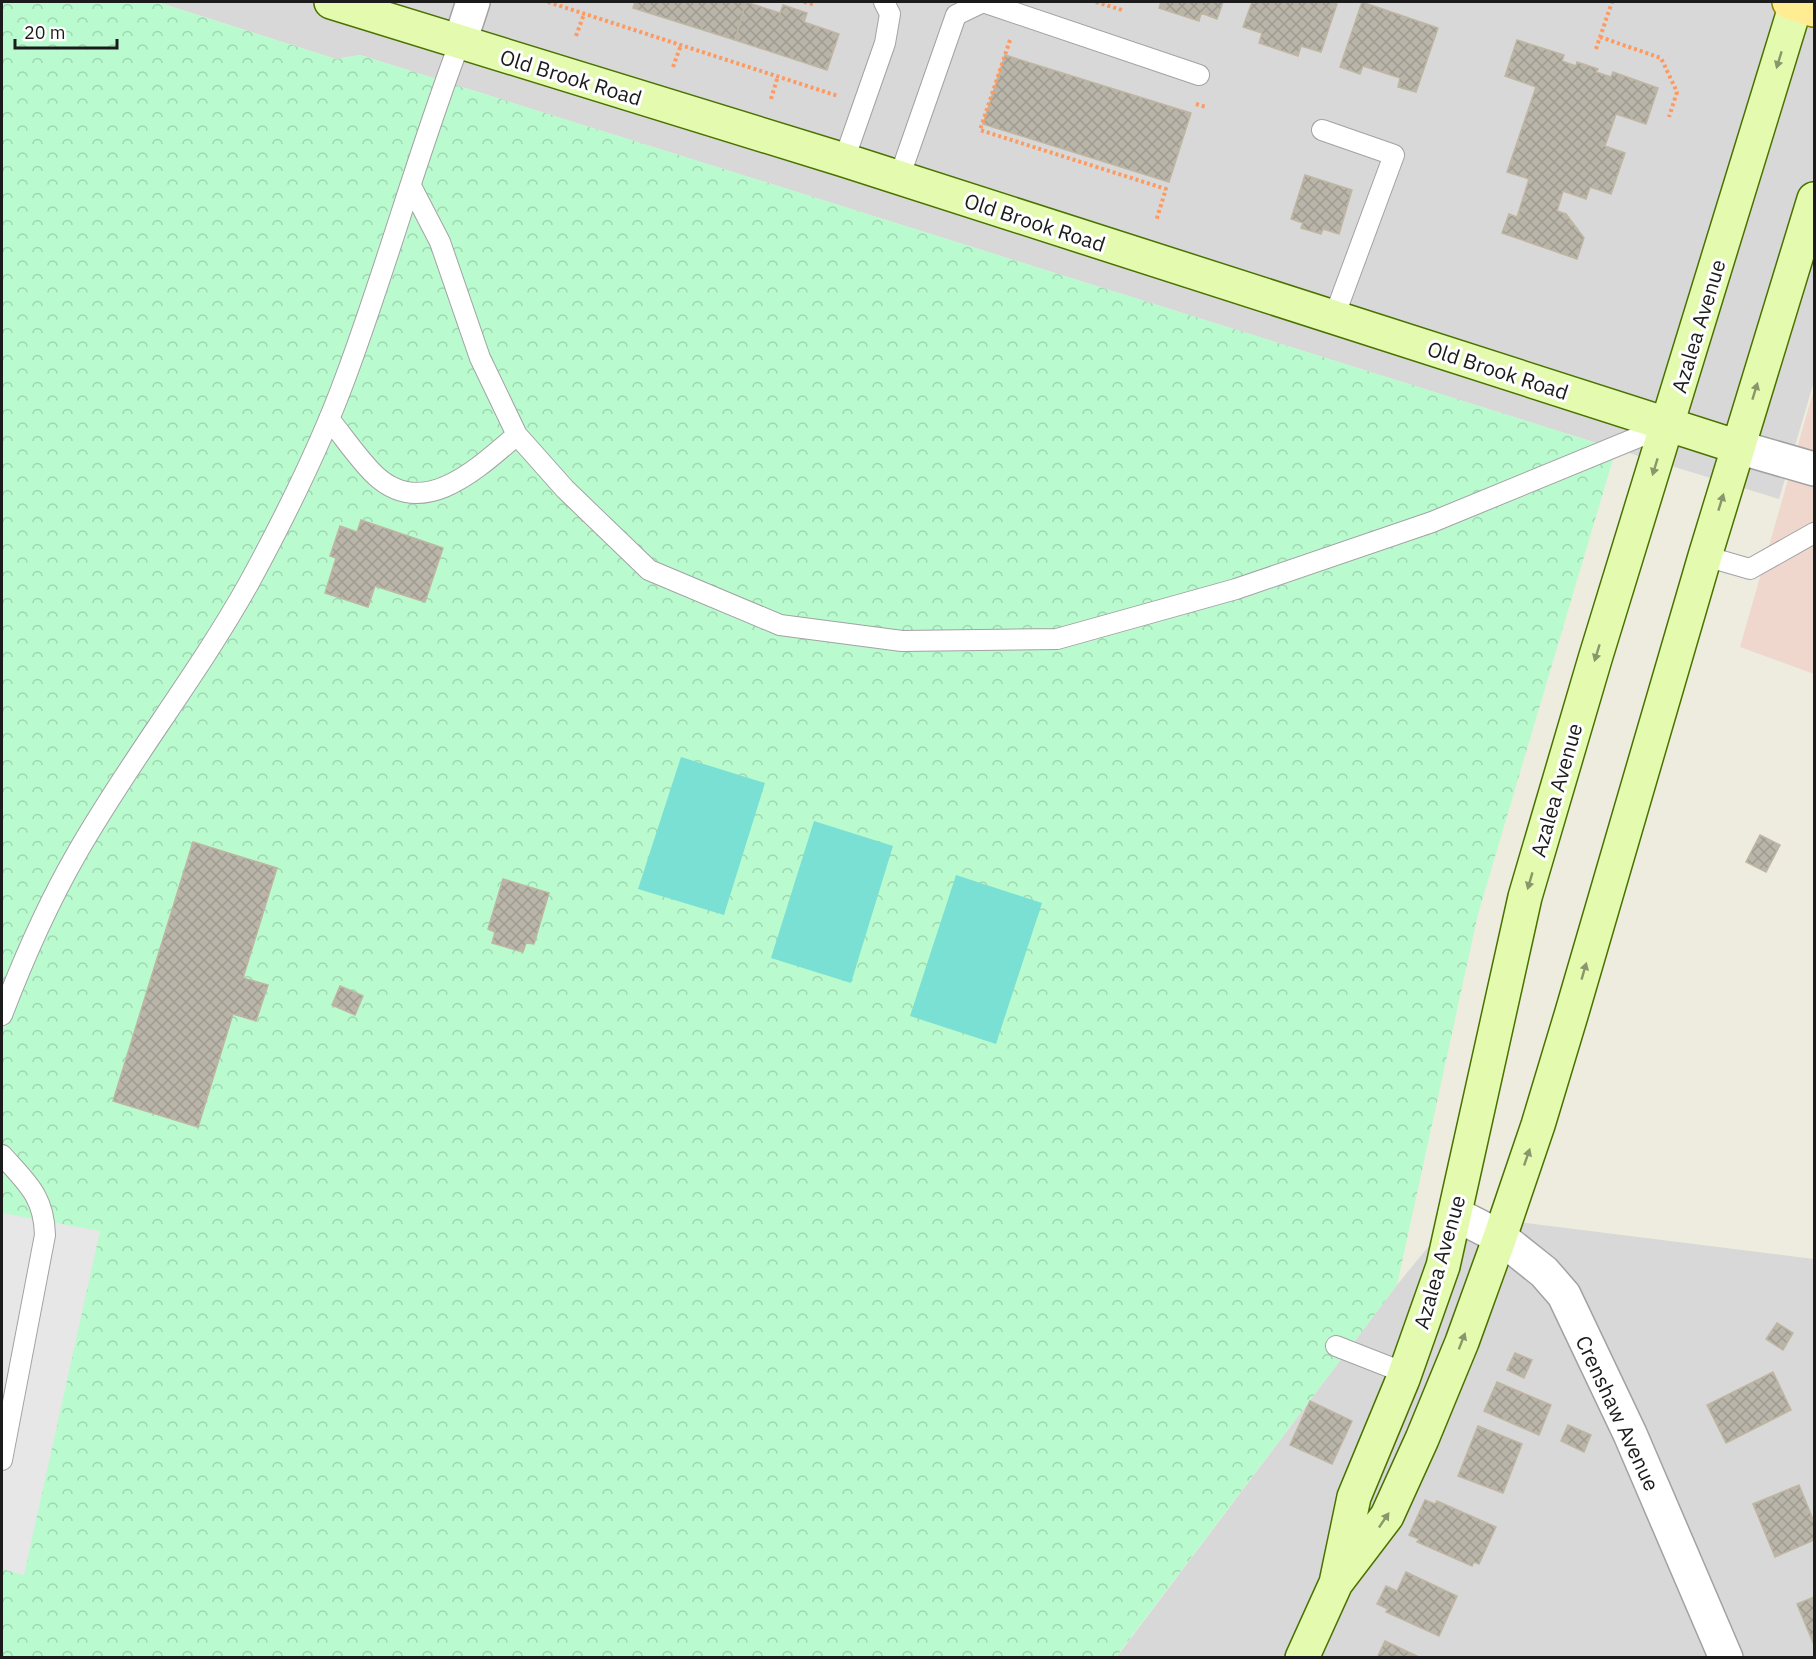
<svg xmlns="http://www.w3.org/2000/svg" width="1816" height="1659" font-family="'IBM Plex Sans',sans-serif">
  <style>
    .residential { fill: #d9d8d8 }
    .commercial { fill: #efd7cd }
    .park { fill: url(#park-crowns) }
    .pitch { fill: #7ae0d3 }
    .parking { fill: #e7e7e7 }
    .building { fill: url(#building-cross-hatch); stroke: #bfb6a2; stroke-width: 1.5 }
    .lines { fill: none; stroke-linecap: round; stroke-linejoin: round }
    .lane-casing { stroke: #a2a2a2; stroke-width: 22 }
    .street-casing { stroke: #a2a2a2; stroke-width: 36 }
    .secondary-casing { stroke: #497201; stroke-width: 36 }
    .primary-casing { stroke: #918700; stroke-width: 36 }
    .path { stroke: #fe995f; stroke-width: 4; stroke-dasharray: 3 3; stroke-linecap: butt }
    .lane { stroke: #fff; stroke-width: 20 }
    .street { stroke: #fff; stroke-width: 33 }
    .secondary { stroke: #e4fbaf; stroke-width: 33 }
    .primary { stroke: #ffec93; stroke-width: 33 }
    .oneway { fill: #8a966c }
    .labels { text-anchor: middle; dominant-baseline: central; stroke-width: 6; stroke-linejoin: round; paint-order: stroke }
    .street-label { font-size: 21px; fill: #1b1b1b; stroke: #fff }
  </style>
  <defs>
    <pattern id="park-crowns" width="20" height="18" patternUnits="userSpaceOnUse" patternTransform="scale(1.5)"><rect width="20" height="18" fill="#b9fbcf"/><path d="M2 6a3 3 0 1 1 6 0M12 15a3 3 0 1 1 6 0" fill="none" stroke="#9ed7b1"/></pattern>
    <pattern id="building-cross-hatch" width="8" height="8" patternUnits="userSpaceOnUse" patternTransform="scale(1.5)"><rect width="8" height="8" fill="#bab5a9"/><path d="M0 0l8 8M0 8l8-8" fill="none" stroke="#9f9b91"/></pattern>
  </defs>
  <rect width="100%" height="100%" fill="#edecdf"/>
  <!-- residential -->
  <path class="residential" d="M 157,2 L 1814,2 L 1814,382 L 1779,499 L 1616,449 L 360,55 L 336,59 Z
    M 1455,1214 L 1814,1259 L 1814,1657 L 1116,1658 L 1397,1285 Z"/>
  <!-- commercial -->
  <path class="commercial" d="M 1814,389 L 1814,674 L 1740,647 Z"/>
  <!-- park -->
  <path class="park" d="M 2,2 L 157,2 L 336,59 L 360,55 L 1616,449 L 1478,914 L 1397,1285 L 1116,1657 L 2,1658 Z"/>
  <!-- pitch -->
  <path class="pitch" d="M 681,757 L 765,783 L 724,915 L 638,889 Z
    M 814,821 L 893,846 L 851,983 L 771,958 Z
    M 956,875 L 1042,903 L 996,1044 L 910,1016 Z"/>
  <!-- parking -->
  <path class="parking" d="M 2,1213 L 100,1231 L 24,1575 L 2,1569 Z"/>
  <!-- building -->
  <path class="building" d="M 635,2 L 746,2 L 735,40 L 633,8 Z
    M 746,2 L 780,13 L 783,5 L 807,13 L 804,22 L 839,34 L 827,70 L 735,40 Z
    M 1161,2 L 1223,2 L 1217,19 L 1201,13 L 1199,21 L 1159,8 Z
    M 1252,2 L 1330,2 L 1337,4 L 1321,52 L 1301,46 L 1298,56 L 1259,43 L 1262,33 L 1243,27 Z
    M 1362,2 L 1438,28 L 1416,92 L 1398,87 L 1400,78 L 1363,66 L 1360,74 L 1340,67 Z
    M 1517,40 L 1564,55 L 1562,61 L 1576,66 L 1577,62 L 1598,69 L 1596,72 L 1611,77 L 1613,72 L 1658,88 L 1646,124 L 1616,114 L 1605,146 L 1625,153 L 1611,194 L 1590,187 L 1586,199 L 1563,191 L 1557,211 L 1566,214 L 1584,238 L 1577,259 L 1502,233 L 1509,214 L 1517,217 L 1529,179 L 1507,172 L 1536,87 L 1505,76 Z
    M 1005,55 L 1191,113 L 1169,182 L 983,124 Z
    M 1305,175 L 1352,190 L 1339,234 L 1323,229 L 1321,234 L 1301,228 L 1303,223 L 1291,219 Z
    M 361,520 L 443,548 L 425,602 L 375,586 L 368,607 L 325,593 L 336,558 L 330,556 L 340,526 L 357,532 Z
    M 1760,835 L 1780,845 L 1766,872 L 1746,862 Z
    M 193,842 L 277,868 L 243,978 L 268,985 L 256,1021 L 233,1014 L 198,1127 L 113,1101 Z
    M 503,879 L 549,893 L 534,944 L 526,943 L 523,952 L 492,943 L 495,932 L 488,929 Z
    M 340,986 L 363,996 L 355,1015 L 332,1005 Z
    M 1777,1323 L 1793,1333 L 1783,1350 L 1766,1339 Z
    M 1515,1353 L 1532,1360 L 1524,1378 L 1507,1370 Z
    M 1773,1372 L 1791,1410 L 1726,1443 L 1707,1405 Z
    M 1497,1382 L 1551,1405 L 1539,1435 L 1484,1411 Z
    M 1310,1401 L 1352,1421 L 1332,1464 L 1290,1445 Z
    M 1568,1425 L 1591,1435 L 1584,1452 L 1561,1441 Z
    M 1478,1426 L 1522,1444 L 1503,1493 L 1458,1476 Z
    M 1799,1485 L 1814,1522 L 1814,1540 L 1775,1557 L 1753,1504 Z
    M 1425,1500 L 1435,1504 L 1437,1501 L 1496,1527 L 1479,1564 L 1474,1562 L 1472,1566 L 1417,1542 L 1419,1539 L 1409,1535 Z
    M 1406,1572 L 1457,1596 L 1439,1636 L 1386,1612 L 1388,1609 L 1377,1604 L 1386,1586 L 1397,1591 Z
    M 1814,1597 L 1814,1645 L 1797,1604 Z
    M 1385,1641 L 1421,1658 L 1377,1658 Z"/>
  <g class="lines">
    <!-- lane casing -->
    <g class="lane-casing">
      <path id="lane" d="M 1322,130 L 1394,155 L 1334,317
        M 844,160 L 885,43 L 890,14 L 884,2
        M 899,178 L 956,15 L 983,2 L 1199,75
        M 411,186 L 440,242 L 480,358 L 517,435 L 565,489 L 649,570 L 780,625 L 902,641 L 1057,639 L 1236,589 L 1432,522 L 1668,425
        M 329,419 C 344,437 359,460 376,476 C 425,521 480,466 517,435
        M 1705,556 L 1750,569 L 1814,533
        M 2,1015 C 23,960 47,905 77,853 C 130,760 197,676 249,583 C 285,517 320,447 346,376 C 387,266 418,152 460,42
        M 2,1155 C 27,1183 44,1196 45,1235 L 2,1460
        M 1336,1346 L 1405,1373"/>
    </g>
    <!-- street casing -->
    <g class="street-casing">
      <path id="street" d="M 460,42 L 473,2
        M 1738,447 L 1814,469
        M 1455,1214 L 1500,1237 L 1544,1272 L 1564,1295 L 1630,1434 L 1726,1658"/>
    </g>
    <!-- secondary casing -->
    <g class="secondary-casing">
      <path id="secondary" d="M 331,2 L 844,160 L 1738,447
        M 1336,1583 L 1354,1497 L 1403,1379 L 1443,1266 L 1525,897 L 1595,659 L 1796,4
        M 1302,1658 L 1336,1583 L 1387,1516 L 1422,1439 L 1462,1342 L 1500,1237 L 1538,1125 L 1572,1012 L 1705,556 L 1814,199"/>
    </g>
    <!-- primary casing -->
    <g class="primary-casing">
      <path id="primary" d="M 1789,2 L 1814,10"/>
    </g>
    <!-- path -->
    <path class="path" d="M 548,2 L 838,96
      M 804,2 L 813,4
      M 1096,2 L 1122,10
      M 576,36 L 584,14
      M 1600,37 L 1661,58 L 1677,92 L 1669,117
      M 1010,40 L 980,130 L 1166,189 L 1156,221
      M 1596,49 L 1612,2
      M 673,67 L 681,45
      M 771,99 L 778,76
      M 1196,104 L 1206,107"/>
    <!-- lane -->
    <use href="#lane" class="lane"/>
    <!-- street -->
    <use href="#street" class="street"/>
    <!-- secondary -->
    <use href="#secondary" class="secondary"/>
    <!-- primary -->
    <use href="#primary" class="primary"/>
  </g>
  <!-- one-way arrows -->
  <defs><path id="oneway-solid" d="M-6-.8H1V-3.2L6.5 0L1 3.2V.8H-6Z" transform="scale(1.5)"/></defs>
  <g class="oneway">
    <use href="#oneway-solid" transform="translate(1779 60) rotate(107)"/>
    <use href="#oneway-solid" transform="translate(1755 391) rotate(-73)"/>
    <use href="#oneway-solid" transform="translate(1655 467) rotate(107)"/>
    <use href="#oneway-solid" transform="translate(1721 502) rotate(-73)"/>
    <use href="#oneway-solid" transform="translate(1597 653) rotate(107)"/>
    <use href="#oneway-solid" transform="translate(1530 881) rotate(106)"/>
    <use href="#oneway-solid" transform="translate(1584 971) rotate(-74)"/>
    <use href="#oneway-solid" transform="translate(1527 1157) rotate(-71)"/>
    <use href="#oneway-solid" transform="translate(1462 1341) rotate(-69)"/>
    <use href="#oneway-solid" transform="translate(1384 1520) rotate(-56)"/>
  </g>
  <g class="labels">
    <!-- street labels -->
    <g class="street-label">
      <text transform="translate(571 77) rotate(17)">Old Brook Road</text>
      <text transform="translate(1035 222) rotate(18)">Old Brook Road</text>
      <text transform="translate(1698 326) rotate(-73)">Azalea Avenue</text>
      <text transform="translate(1498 370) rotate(18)">Old Brook Road</text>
      <text transform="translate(1556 790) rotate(-74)">Azalea Avenue</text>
      <text transform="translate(1439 1262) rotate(-74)">Azalea Avenue</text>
      <text transform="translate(1618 1413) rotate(65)">Crenshaw Avenue</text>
    </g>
  </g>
  <!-- border -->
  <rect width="1816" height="1659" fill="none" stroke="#1b1b1b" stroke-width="6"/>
  <!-- scale -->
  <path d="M15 39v9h102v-9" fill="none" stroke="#1b1b1b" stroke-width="3"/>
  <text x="24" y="39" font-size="18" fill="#1b1b1b" stroke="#ffffff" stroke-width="4.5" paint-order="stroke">20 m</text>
</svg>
